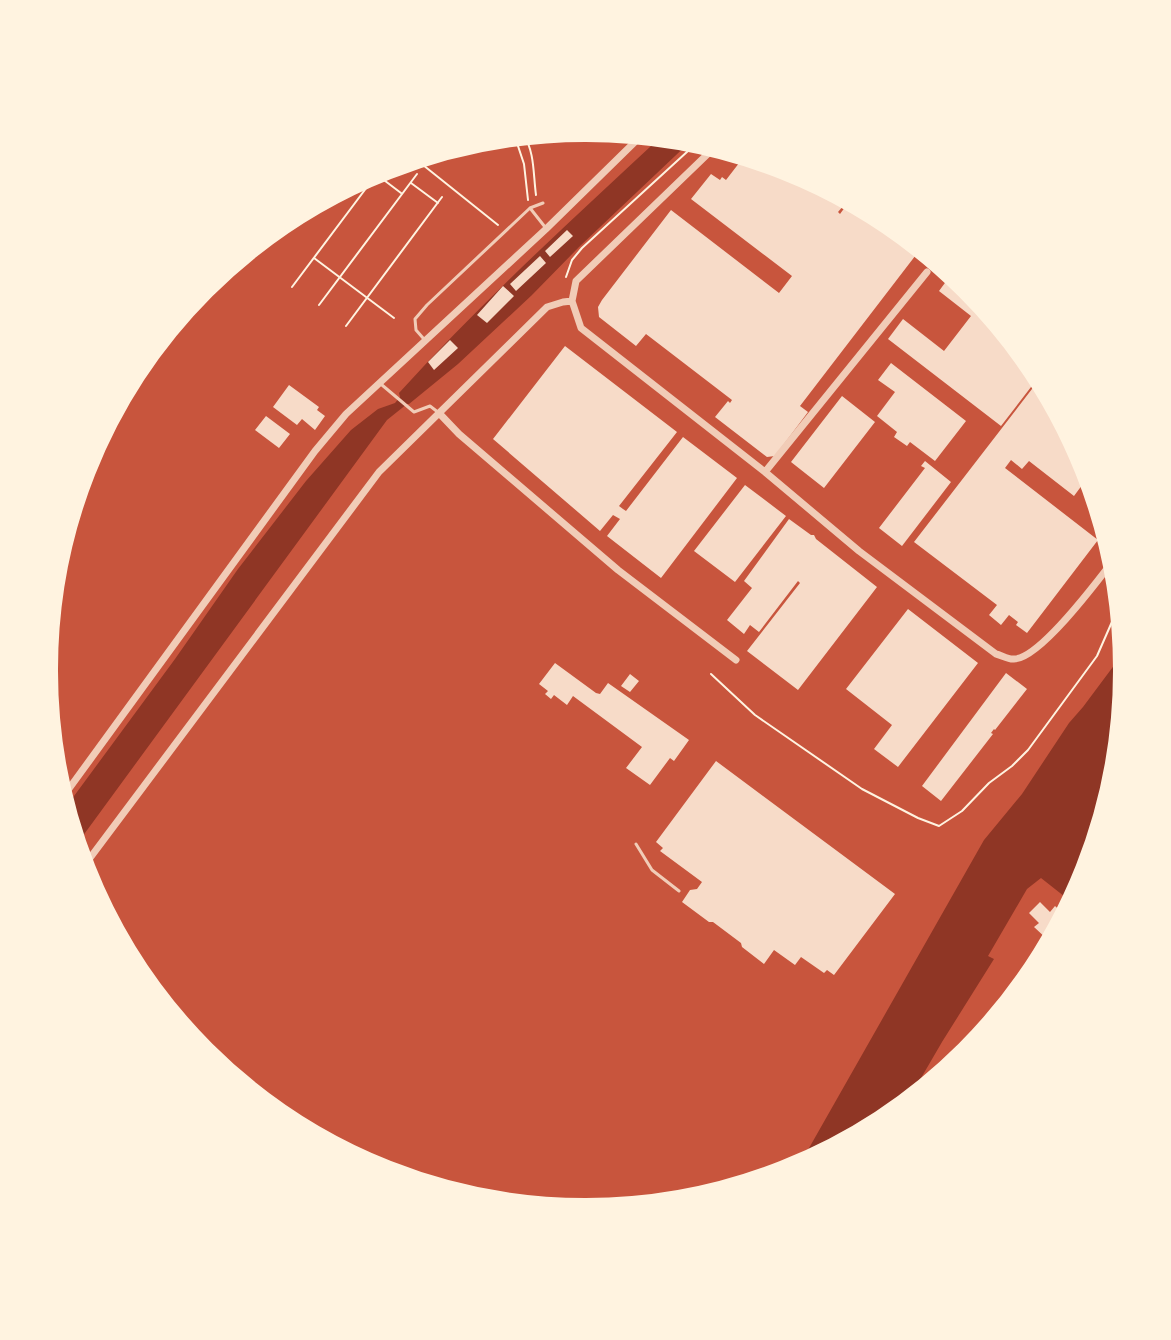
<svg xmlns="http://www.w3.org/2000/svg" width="1171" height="1340" font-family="'Source Sans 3',sans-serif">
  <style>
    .water { fill: #8f3625 }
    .building { fill: #f7dbc8 }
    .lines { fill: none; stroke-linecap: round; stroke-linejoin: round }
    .path { stroke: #fff3e0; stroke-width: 2 }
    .service { stroke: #f1ccb7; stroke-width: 3 }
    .minor { stroke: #f1ccb7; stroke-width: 7 }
    .rim { fill: none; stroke: #fff3e0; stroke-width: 4 }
  </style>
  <rect width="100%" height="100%" fill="#c8553d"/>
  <!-- water -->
  <path class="water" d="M 664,134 L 694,138 L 579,247 L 532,295 L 458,364 L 409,404 L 407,404 L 387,420 L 74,848 L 63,811 L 175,659 L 238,569 L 306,481 L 351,430 L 378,409 L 395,403 L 400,397 L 399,393 C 482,301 574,218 664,134 Z
    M 1127,648 L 1129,670 L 1118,776 L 1087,878 L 1074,904 L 1041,878 L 1027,889 L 988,956 L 994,959 L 942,1042 L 903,1109 L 887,1122 L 796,1171 L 984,840 L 1022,794 L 1069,723 L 1083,707 Z"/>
  <!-- building -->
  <path class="building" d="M 746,154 L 772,161 L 787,173 L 791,167 L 794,168 L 850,198 L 838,212 L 840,214 L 851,199 L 888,218 L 922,247 L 800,406 L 808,412 L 775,456 L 767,457 L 715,417 L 728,401 L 730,403 L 732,400 L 646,334 L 636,346 L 599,317 L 598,307 L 602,300 L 671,210 L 779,293 L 792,276 L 691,199 L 711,174 L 720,180 L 722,177 L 726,180 Z
    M 567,230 L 573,236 L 550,257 L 545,251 Z
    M 540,256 L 546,263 L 516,291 L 510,284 Z
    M 953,272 L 970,286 L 1041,374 L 1001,426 L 888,339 L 903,319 L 944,351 L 971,316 L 939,291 Z
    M 503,286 L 514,296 L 487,323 L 477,315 Z
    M 450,340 L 458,348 L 434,370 L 428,362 Z
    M 565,346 L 677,432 L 619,506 L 623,509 L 626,511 L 683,437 L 737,478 L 661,578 L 607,536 L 620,519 L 613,515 L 600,531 L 493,439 Z
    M 891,363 L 966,421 L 935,461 L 910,442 L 907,446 L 894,437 L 897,432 L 877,416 L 895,392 L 878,380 Z
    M 1042,376 L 1088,462 L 1091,473 L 1074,496 L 1029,461 L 1022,469 L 1011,460 L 1005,468 L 1098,540 L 1027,633 L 1016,625 L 1018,622 L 1009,615 L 1001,625 L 989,615 L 997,605 L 914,542 Z
    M 289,385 L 319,407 L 317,410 L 325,416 L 315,430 L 302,419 L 297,425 L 273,407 Z
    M 842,396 L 875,422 L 824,488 L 791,462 Z
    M 266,416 L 290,434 L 279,448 L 255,430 Z
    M 925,461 L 951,482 L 902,546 L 879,528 L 925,468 L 921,466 Z
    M 745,485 L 786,516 L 735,582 L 694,551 Z
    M 789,519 L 811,535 L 814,535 L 816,539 L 877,587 L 798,690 L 747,651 L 800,583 L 798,581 L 759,632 L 750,625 L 744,634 L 727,620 L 752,588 L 744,581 Z
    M 908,609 L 978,663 L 898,767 L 874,749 L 892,725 L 846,689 Z
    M 555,663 L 596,693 L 600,694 L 608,683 L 689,740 L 674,761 L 670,758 L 650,785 L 626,768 L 642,747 L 573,696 L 567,705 L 554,695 L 551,699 L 545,694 L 548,691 L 539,684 Z
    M 1006,673 L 1027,689 L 995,730 L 994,729 L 991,733 L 993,734 L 941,801 L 922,786 Z
    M 630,674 L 639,681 L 630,692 L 621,686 Z
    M 716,761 L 895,894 L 834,975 L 827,970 L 824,973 L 801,957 L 795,965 L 774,950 L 764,964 L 742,947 L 741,943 L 713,922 L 709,922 L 682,902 L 690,890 L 697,889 L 702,882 L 660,851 L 663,848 L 656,842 Z
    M 1040,902 L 1050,912 L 1055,906 L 1067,917 L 1057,935 L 1055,933 L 1048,940 L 1034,927 L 1039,923 L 1029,913 Z"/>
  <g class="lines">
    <!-- path -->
    <path class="path" d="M 523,133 C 535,153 533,173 536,195
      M 514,134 L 524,164 L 528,200
      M 413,157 L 498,225
      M 372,171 L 401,193
      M 411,183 L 438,203
      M 314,258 L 394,318
      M 566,277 L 572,260 L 582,248 L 700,140
      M 292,287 L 382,167
      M 319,305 L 417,174
      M 346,326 L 442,197
      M 711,674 L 755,715 L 862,789 L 918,818 L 939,826 L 962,811 L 989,783 L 1012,766 L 1028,750 L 1097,656 L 1122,599"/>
    <!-- service -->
    <path class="service" d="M 530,208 L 545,227
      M 423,338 L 416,330 L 415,319 L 427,305 L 530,208 L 543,203
      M 382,385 L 414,412 L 430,406 L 439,413
      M 636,844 L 652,870 L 679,891"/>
    <!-- minor -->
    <path class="minor" d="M 717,145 L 576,281 L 572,301 L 581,328 L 765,472 L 859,551 L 996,654 C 1001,655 1009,660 1014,659 C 1040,659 1100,578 1116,557
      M 439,413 L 459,434 L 618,570 L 736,660
      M 765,472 L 927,272
      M 60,801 L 315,451 L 346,414 L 546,229 L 645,132
      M 81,870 L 379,472 L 547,307 L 563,302 L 572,301"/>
  </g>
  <!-- crop -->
  <path d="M0 0H1171V1340H0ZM585 140H586A529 529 0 0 1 1115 669V671A529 529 0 0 1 586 1200H585A529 529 0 0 1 56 671V669A529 529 0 0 1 585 140Z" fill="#fff3e0" fill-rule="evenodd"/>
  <path class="rim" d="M585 140H586A529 529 0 0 1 1115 669V671A529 529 0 0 1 586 1200H585A529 529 0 0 1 56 671V669A529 529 0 0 1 585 140Z"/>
</svg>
